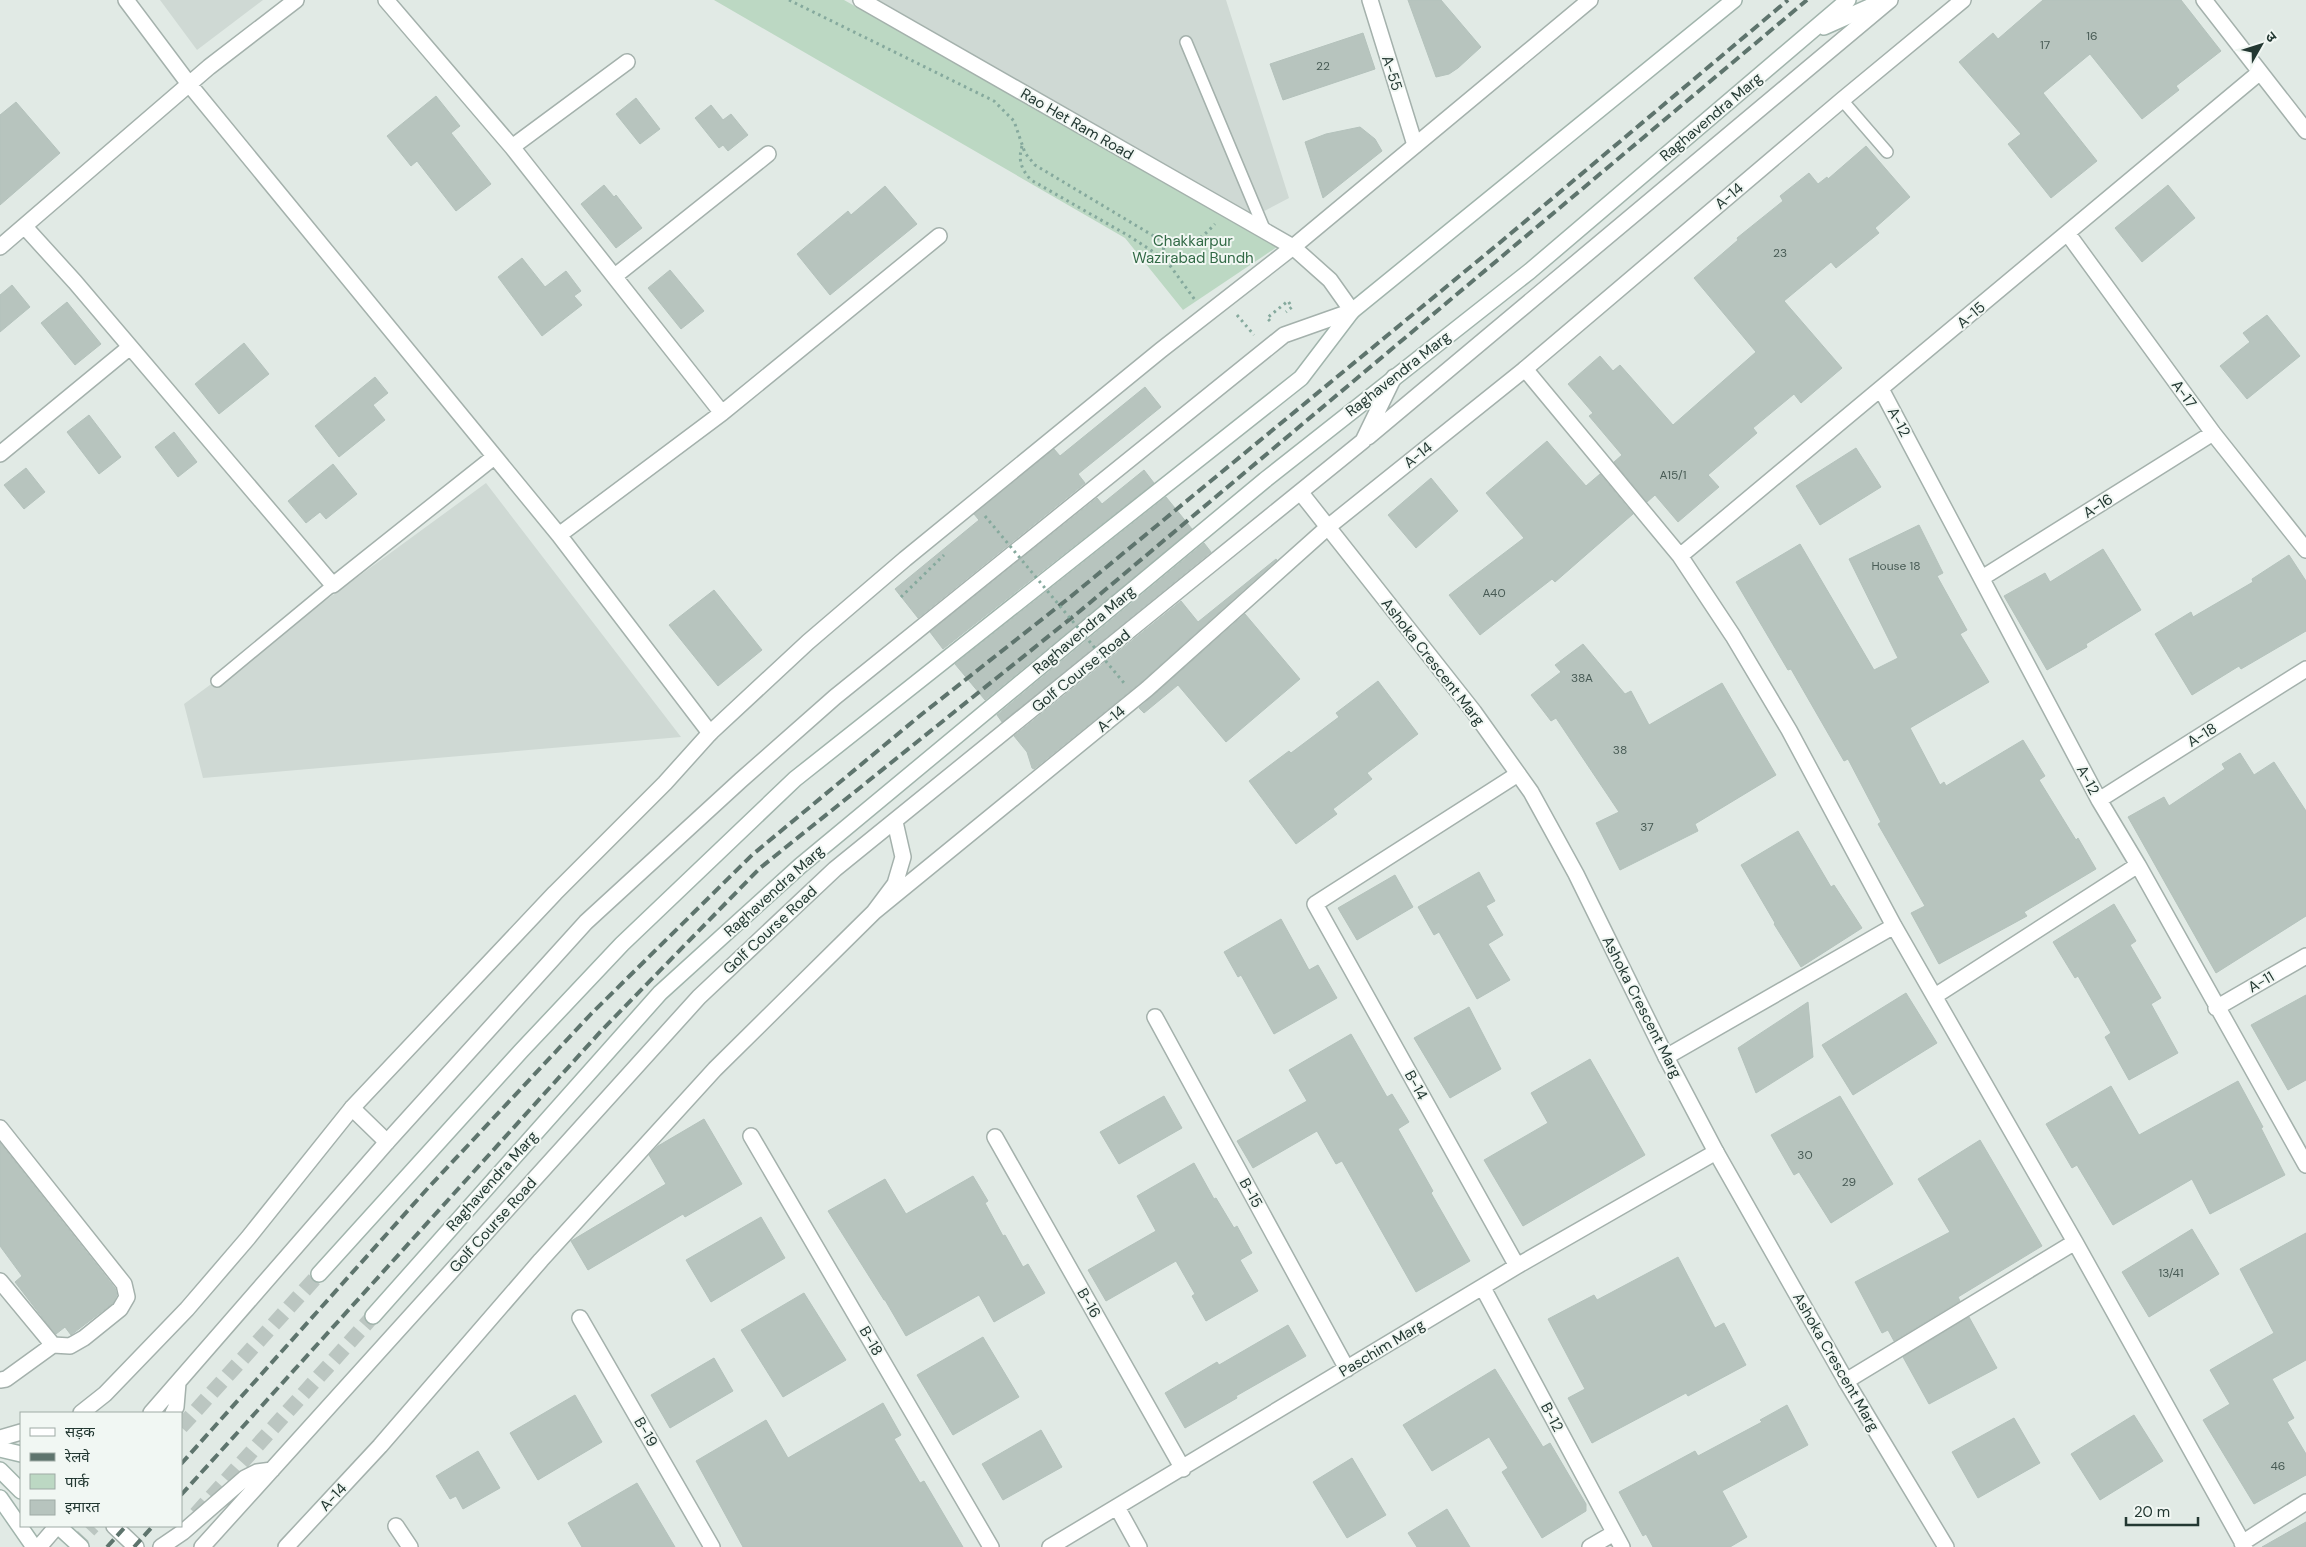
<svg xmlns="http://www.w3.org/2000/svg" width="2306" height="1547" font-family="'DM Sans','Noto Sans Devanagari',sans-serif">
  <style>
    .built { fill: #cfd9d4 }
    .green { fill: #bcd8c3 }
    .building { fill: #b7c4be; stroke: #b4c2bc }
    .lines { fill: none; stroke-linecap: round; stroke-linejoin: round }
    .secondary-tunnel { stroke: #bbc6c1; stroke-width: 15; stroke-dasharray: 15 8; stroke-linecap: butt }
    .service-casing { stroke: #a4b1ac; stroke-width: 14 }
    .minor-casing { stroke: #a4b1ac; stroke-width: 18 }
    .tertiary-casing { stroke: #a4b1ac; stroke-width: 18 }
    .secondary-casing { stroke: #a1b4ac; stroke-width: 18 }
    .path { stroke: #85a99d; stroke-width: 3; stroke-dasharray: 2.5 4; stroke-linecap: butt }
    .service { stroke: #fff; stroke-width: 11 }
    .minor { stroke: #fff; stroke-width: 15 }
    .tertiary { stroke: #fff; stroke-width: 15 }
    .secondary { stroke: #fff; stroke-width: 15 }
    .rail { stroke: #5e746d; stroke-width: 4; stroke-dasharray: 10 5; stroke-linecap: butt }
    .path-bridge { stroke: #85a99d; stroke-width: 3; stroke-dasharray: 2.5 4; stroke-linecap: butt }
    .labels { text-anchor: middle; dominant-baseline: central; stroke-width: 4; stroke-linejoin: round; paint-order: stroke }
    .number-label { font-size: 12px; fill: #485b55 }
    .street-label { font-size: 15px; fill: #233832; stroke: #f1f7f3 }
    .park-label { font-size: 15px; fill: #326a46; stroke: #f1f7f3 }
  </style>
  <rect width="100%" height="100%" fill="#e1eae5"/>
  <!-- built -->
  <path class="built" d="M 160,0 L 263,0 L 197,50 Z
    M 879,0 L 1226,0 L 1289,198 L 1253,217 Z
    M 486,483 L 681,737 L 203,778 L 184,704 Z"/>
  <!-- green -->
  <path class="green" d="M 714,0 L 844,0 L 1026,102 L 1277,247 L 1183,310 L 1125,238 Z"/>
  <!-- building -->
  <path class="building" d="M 1408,0 L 1441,0 L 1481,47 L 1458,68 L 1449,74 L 1436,77 Z
    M 2043,0 L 2181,0 L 2221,51 L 2176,86 L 2179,90 L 2142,119 L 2090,54 L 2043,93 L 2097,161 L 2051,198 L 2008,144 L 2021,134 L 1959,62 L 1993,33 L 1998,39 Z
    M 1363,33 L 1375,69 L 1283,100 L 1270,64 Z
    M 436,96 L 460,126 L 451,133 L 491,184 L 456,211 L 417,161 L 411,166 L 387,136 Z
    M 636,98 L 660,129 L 640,144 L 616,114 Z
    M 16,102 L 60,153 L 0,205 L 0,115 Z
    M 711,105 L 723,120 L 731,114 L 748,135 L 728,151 L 723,145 L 719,148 L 695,118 Z
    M 1360,127 L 1375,139 L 1382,151 L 1323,198 L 1305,142 L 1326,134 Z
    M 1866,146 L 1910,197 L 1875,228 L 1879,233 L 1836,268 L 1831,262 L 1784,301 L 1842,368 L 1801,403 L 1794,394 L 1753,428 L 1757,433 L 1708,475 L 1719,487 L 1678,522 L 1655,495 L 1647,502 L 1614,462 L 1622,455 L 1589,416 L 1593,413 L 1568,384 L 1600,356 L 1613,371 L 1620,365 L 1673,425 L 1756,352 L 1694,278 L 1738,240 L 1737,238 L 1783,201 L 1780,196 L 1809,173 L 1818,184 L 1827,177 L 1828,179 Z
    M 604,185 L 614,197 L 616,195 L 642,228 L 616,248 L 581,204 Z
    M 2168,185 L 2195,218 L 2142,262 L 2115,228 Z
    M 885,186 L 917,224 L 830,295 L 797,254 L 848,211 L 851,215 Z
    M 522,258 L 545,287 L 566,271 L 581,291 L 574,296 L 582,305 L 542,336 L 498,277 Z
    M 670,270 L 704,311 L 681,329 L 648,288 Z
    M 12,285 L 30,307 L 0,332 L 0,295 Z
    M 67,302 L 101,344 L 75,365 L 41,323 Z
    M 2267,315 L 2300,356 L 2247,399 L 2220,366 L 2250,342 L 2243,333 Z
    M 244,343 L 269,374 L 219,414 L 195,384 Z
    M 375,377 L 388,393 L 373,405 L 385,420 L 339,457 L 315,426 Z
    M 1145,387 L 1161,407 L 1078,474 L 1085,483 L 918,618 L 895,589 L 979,520 L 974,514 L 1054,449 L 1060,456 Z
    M 89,415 L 121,457 L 99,474 L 67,432 Z
    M 174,432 L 197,462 L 178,477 L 155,447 Z
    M 1547,441 L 1586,486 L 1600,474 L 1633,514 L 1555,582 L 1552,579 L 1480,635 L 1449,595 L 1524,538 L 1486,493 Z
    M 1856,448 L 1881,487 L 1820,525 L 1796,486 Z
    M 333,464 L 357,494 L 326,519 L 320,512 L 306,523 L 288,501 Z
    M 26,468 L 45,492 L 24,509 L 4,485 Z
    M 1144,470 L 1154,483 L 943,649 L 930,632 L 1097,498 L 1102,504 Z
    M 1431,478 L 1458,511 L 1416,548 L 1388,515 Z
    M 1166,497 L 1192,529 L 985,700 L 955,664 Z
    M 1919,525 L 1943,573 L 1937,576 L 1967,630 L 1960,634 L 1989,682 L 1910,728 L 1940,785 L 1944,782 L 1946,786 L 2023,740 L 2045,776 L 2039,780 L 2076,840 L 2078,838 L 2096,869 L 2024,912 L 2027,916 L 1939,964 L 1911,913 L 1925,906 L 1878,824 L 1881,822 L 1848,759 L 1844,761 L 1791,669 L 1788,670 L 1736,582 L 1800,544 L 1874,670 L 1898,658 L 1849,559 Z
    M 1204,543 L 1211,552 L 1002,722 L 997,715 Z
    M 2103,549 L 2141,610 L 2086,644 L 2087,647 L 2047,670 L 2004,596 L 2045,573 L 2050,582 Z
    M 2289,555 L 2306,581 L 2306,631 L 2241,669 L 2239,666 L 2192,695 L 2155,634 L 2191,612 L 2193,617 L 2253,582 L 2252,579 Z
    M 1276,559 L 1277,560 L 1141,682 L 1034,769 L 1032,768 L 1027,752 L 1014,736 L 1181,601 L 1198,622 Z
    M 714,590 L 762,650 L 718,686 L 669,625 Z
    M 1245,614 L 1300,679 L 1226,742 L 1178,685 L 1144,713 L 1139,708 Z
    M 1583,644 L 1625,694 L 1631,691 L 1649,725 L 1722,683 L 1776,775 L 1695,824 L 1698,831 L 1620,870 L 1596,823 L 1619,812 L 1556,718 L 1551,721 L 1531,695 L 1561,672 L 1555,665 Z
    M 1378,681 L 1418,734 L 1367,773 L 1372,779 L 1333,809 L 1337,814 L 1296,844 L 1249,781 L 1289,751 L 1291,753 L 1339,717 L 1336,713 Z
    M 2240,753 L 2254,775 L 2274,762 L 2306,811 L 2306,916 L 2216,973 L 2128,817 L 2164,797 L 2169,806 L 2225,769 L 2222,764 Z
    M 1798,831 L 1831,887 L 1834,885 L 1862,928 L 1801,967 L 1774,924 L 1775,923 L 1741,865 Z
    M 1479,872 L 1495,901 L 1486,906 L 1503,935 L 1488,944 L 1510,980 L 1477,999 L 1439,932 L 1434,935 L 1418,907 Z
    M 1395,875 L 1413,907 L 1357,940 L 1338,908 Z
    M 2114,904 L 2136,941 L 2130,945 L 2161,998 L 2151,1004 L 2178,1053 L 2129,1080 L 2105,1037 L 2111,1033 L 2078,976 L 2075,978 L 2053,942 Z
    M 1281,919 L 1309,970 L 1318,965 L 1337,998 L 1274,1034 L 1241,975 L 1238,977 L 1224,952 Z
    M 1906,993 L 1937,1043 L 1853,1095 L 1822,1045 Z
    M 2306,995 L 2306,1080 L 2288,1090 L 2251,1025 Z
    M 1808,1002 L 1813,1057 L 1756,1093 L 1738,1048 Z
    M 1469,1007 L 1501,1069 L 1450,1098 L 1414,1038 Z
    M 1351,1034 L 1387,1097 L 1392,1094 L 1409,1122 L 1398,1129 L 1433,1191 L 1431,1193 L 1470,1261 L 1416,1292 L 1342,1161 L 1336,1164 L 1317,1131 L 1253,1168 L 1237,1141 L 1307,1101 L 1289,1070 Z
    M 1590,1059 L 1645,1155 L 1523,1226 L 1484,1160 L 1548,1123 L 1531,1093 Z
    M 2238,1081 L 2263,1127 L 2261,1128 L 2285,1175 L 2210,1214 L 2192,1179 L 2113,1225 L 2077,1165 L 2072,1168 L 2046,1124 L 2111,1086 L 2139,1135 Z
    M 1164,1096 L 1182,1128 L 1119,1164 L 1100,1132 Z
    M 1840,1096 L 1893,1184 L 1831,1223 L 1799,1172 L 1794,1175 L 1771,1135 Z
    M 704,1119 L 742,1184 L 685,1217 L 683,1214 L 588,1270 L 571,1241 L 666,1184 L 649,1155 L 658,1146 Z
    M 1980,1140 L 2042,1246 L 1958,1297 L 1960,1301 L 1894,1341 L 1888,1330 L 1882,1333 L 1855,1282 L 1950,1232 L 1918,1179 Z
    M 0,1143 L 115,1288 L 117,1295 L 113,1303 L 71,1335 L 65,1327 L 56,1334 L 49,1326 L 15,1282 L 22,1276 L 0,1246 Z
    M 1194,1163 L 1214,1199 L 1216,1198 L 1234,1228 L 1237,1226 L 1252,1253 L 1240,1260 L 1258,1291 L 1206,1321 L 1192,1296 L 1195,1294 L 1176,1261 L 1106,1301 L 1088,1270 L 1156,1231 L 1137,1196 Z
    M 973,1176 L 988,1201 L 985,1203 L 1003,1236 L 1005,1235 L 1023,1267 L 1028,1264 L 1045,1293 L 994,1322 L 979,1295 L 906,1336 L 885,1300 L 884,1300 L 828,1211 L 885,1179 L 906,1214 Z
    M 761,1217 L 785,1258 L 711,1302 L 686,1260 Z
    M 2192,1229 L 2219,1274 L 2149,1317 L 2122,1272 Z
    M 2306,1233 L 2306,1360 L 2272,1379 L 2294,1418 L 2287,1422 L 2306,1454 L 2306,1475 L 2254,1504 L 2203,1420 L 2230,1404 L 2210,1370 L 2274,1333 L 2240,1269 Z
    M 1678,1257 L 1715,1328 L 1724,1323 L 1746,1365 L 1688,1396 L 1686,1393 L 1592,1443 L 1568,1398 L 1585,1389 L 1548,1319 L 1594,1295 L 1597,1300 Z
    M 804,1293 L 846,1360 L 783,1397 L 741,1330 Z
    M 1969,1317 L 1997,1368 L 1929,1404 L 1903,1357 Z
    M 1288,1325 L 1306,1356 L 1236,1396 L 1237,1398 L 1185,1428 L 1165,1393 L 1217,1362 L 1219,1365 Z
    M 983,1337 L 1019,1397 L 953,1435 L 917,1375 Z
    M 714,1358 L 733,1391 L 670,1428 L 651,1395 Z
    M 1495,1369 L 1543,1447 L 1550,1443 L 1586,1504 L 1586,1511 L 1542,1538 L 1502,1472 L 1508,1468 L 1489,1437 L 1432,1471 L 1403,1425 Z
    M 575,1395 L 602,1442 L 538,1480 L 510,1433 Z
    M 883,1403 L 901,1435 L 894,1439 L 920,1483 L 924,1481 L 963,1547 L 743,1547 L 696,1461 L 766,1420 L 788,1458 Z
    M 1787,1405 L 1808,1445 L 1722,1491 L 1747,1537 L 1730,1547 L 1653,1547 L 1646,1534 L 1643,1536 L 1619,1492 L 1695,1451 L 1698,1456 L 1762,1422 L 1760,1420 Z
    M 2134,1415 L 2163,1461 L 2100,1500 L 2071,1454 Z
    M 2014,1418 L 2040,1463 L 1978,1498 L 1952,1452 Z
    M 1041,1430 L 1062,1467 L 1003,1500 L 982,1464 Z
    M 478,1451 L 500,1488 L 463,1509 L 456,1496 L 450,1499 L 436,1476 Z
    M 1352,1458 L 1386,1515 L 1347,1538 L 1313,1482 Z
    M 637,1483 L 675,1547 L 582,1547 L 568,1523 Z
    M 1447,1509 L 1470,1547 L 1417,1547 L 1408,1533 Z
    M 2306,1522 L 2306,1547 L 2262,1547 Z"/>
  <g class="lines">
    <!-- secondary-tunnel -->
    <path class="secondary-tunnel" d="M 181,1427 L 319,1274
      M 196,1514 L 373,1316
      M 73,1547 L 93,1526"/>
    <!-- service casing -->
    <g class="service-casing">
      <path id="service" d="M 1186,42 L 1265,231
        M 1842,100 L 1887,152
        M 217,681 L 333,585"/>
    </g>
    <!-- minor casing -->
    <g class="minor-casing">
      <path id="minor" d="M 126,0 L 189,84 L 559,535 L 710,733
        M 386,0 L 512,147 L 722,413 L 559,535
        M 861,0 L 1293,247 L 1330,280 L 1352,311
        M 1370,0 L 1415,145
        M 2204,0 L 2306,131
        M 512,147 L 627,62
        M 25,227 L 75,282 L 333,585 L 494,457
        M 2068,234 L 2213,433 L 2306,550
        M 0,247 L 209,67 L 296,0
        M 615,276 L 768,154
        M 1525,369 L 1680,556 L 1733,636 L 1789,730 L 1894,926 L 2075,1242 L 2245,1547
        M 1881,389 L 2099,800 L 2138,865 L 2306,1165
        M 722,413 L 939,236
        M 0,454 L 130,347
        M 1680,556 L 2260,72
        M 1982,578 L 2213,433
        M 2099,800 L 2306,669
        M 1935,996 L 2138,865
        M 2216,1008 L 2306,956
        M 1155,1017 L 1347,1369
        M 1666,1057 L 1894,926
        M 352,1108 L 387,1142
        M 0,1128 L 124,1284 L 127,1297 L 120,1309 L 84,1338 L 70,1346 L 53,1345 L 6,1379 L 0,1380
        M 751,1136 L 991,1547
        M 995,1137 L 1183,1469
        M 1517,1266 L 1315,904 L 1518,774
        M 0,1281 L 53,1345
        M 1483,1288 L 1622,1547
        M 580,1318 L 712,1547
        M 1846,1381 L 2075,1242
        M 1117,1507 L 1139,1547
        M 396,1526 L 410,1547
        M 2242,1543 L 2306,1502
        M 1050,1547 L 1517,1266 L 1716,1152
        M 1590,1547 L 1614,1533"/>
    </g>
    <!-- tertiary casing -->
    <g class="tertiary-casing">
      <path id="tertiary" d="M 1368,437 L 1890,0
        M 1301,493 L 1474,712 L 1531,792 L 1576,874 L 1666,1057 L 1716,1152 L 1846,1381 L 1946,1547
        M 874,912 L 1147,689 L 1328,527 L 1525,369 L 1842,100 L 1963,0
        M 81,1413 L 105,1394 L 187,1309 L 248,1238 L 352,1108 L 555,893 L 665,783 L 710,733 L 808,642 L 905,559 L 1161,350 L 1293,247 L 1590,0
        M 151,1413 L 387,1142 L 586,922 L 741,780 L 835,697 L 1284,335 L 1352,311
        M 173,1413 L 176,1407 L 178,1383
        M 0,1438 L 21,1432
        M 114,1526 L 136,1547
        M 39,1547 L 57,1526
        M 161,1547 L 183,1532 L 245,1478 L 257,1472 L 272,1470
        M 202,1547 L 699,997 L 835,869 L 1363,441 L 1394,377
        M 286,1547 L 380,1446 L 541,1260 L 715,1069 L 874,912 L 895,884 L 903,857 L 895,822"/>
    </g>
    <!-- secondary casing -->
    <g class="secondary-casing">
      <path id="secondary" d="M 1824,27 L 1885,0
        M 319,1274 L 521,1051 L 622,944 L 795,779 L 1301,378 L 1352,311 L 1734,0
        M 373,1316 L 660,993 L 800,866 L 1265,480 L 1530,271 L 1848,0
        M 0,1449 L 21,1454
        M 0,1470 L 21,1491
        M 0,1498 L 34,1547
        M 58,1526 L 81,1547"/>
    </g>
    <!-- path -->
    <path class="path" d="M 789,0 L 994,101 L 1014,121 L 1025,153 L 1035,165 L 1162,241 C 1188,248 1197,243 1215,224
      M 1022,146 C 1018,160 1021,169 1031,180 L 1129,236 L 1166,260
      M 1162,241 L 1166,260 L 1195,300
      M 1237,315 L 1254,335
      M 1270,321 L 1267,318 L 1288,301 L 1292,307 L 1286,312
      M 901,597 L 944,555"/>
    <!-- service -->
    <use href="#service" class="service"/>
    <!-- minor -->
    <use href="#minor" class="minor"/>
    <!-- tertiary -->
    <use href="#tertiary" class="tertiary"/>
    <!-- secondary -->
    <use href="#secondary" class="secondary"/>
    <!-- rail -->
    <path class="rail" d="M 181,1464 L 428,1188 L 591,1014 L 752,855 L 922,714 L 1069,598 L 1503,240 L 1788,0
      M 181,1495 L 602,1030 L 760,868 L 1080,611 L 1807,0
      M 107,1547 L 126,1526
      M 134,1547 L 153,1526"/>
    <!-- path-bridge -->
    <path class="path-bridge" d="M 985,516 L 1124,683"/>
  </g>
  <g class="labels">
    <!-- number labels -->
    <g class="number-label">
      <text x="2092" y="36">16</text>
      <text x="2045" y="45">17</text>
      <text x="1323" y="66">22</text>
      <text x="1780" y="253">23</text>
      <text x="1673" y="475">A15/1</text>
      <text x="1896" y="566">House 18</text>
      <text x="1494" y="593">A40</text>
      <text x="1582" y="678">38A</text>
      <text x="1620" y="750">38</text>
      <text x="1647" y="827">37</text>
      <text x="1805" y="1155">30</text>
      <text x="1849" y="1182">29</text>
      <text x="2171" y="1273">13/41</text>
      <text x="2278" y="1466">46</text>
    </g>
    <!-- street labels -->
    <g class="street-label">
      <text transform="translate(1392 73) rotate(72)">A-55</text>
      <text transform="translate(1711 117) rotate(-40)">Raghavendra Marg</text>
      <text transform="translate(1077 124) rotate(30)">Rao Het Ram Road</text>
      <text transform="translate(1729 196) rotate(-40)">A-14</text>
      <text transform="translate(1971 315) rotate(-40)">A-15</text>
      <text transform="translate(1398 374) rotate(-38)">Raghavendra Marg</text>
      <text transform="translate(2184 394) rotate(54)">A-17</text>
      <text transform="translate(1899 422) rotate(62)">A-12</text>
      <text transform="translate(1418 455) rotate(-39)">A-14</text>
      <text transform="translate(2098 506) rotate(-32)">A-16</text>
      <text transform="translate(1084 630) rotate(-40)">Raghavendra Marg</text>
      <text transform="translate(1433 662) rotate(52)">Ashoka Crescent Marg</text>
      <text transform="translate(1081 671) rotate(-39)">Golf Course Road</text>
      <text transform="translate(1111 719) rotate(-40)">A-14</text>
      <text transform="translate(2202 735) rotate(-32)">A-18</text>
      <text transform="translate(2088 780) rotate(62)">A-12</text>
      <text transform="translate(774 891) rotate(-42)">Raghavendra Marg</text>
      <text transform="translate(770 930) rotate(-43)">Golf Course Road</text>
      <text transform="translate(2261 982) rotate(-30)">A-11</text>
      <text transform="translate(1642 1007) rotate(63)">Ashoka Crescent Marg</text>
      <text transform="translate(1416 1085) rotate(61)">B-14</text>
      <text transform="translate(492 1181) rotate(-48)">Raghavendra Marg</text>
      <text transform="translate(1251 1193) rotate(61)">B-15</text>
      <text transform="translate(493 1225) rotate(-48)">Golf Course Road</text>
      <text transform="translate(1089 1303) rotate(60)">B-16</text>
      <text transform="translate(871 1341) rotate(60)">B-18</text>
      <text transform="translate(1382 1348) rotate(-31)">Paschim Marg</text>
      <text transform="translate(1836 1362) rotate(60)">Ashoka Crescent Marg</text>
      <text transform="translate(1552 1417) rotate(62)">B-12</text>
      <text transform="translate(646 1432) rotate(60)">B-19</text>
      <text transform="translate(333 1497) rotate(-47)">A-14</text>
    </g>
    <!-- park labels -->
    <g class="park-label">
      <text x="1193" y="241">Chakkarpur<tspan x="1193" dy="17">Wazirabad Bundh</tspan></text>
    </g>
  </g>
  <!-- legend -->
  <rect x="20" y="1412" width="162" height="115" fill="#f1f7f3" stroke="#9faba6"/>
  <rect x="30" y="1428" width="25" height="8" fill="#ffffff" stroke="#9faba6"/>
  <text x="65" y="1437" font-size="15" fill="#233832">सड़क</text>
  <rect x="30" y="1453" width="25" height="8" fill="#5e746d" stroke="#9faba6"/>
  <text x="65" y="1462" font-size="15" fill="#233832">रेलवे</text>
  <rect x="30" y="1474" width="25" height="15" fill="#bcd8c3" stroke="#9faba6"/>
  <text x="65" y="1487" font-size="15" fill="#233832">पार्क</text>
  <rect x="30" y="1500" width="25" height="15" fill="#b7c4be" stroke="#9faba6"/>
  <text x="65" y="1512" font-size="15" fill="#233832">इमारत</text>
  <!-- north arrow -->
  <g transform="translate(2261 45) rotate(51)" stroke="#f1f7f3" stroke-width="4" paint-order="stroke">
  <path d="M0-4L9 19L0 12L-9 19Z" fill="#233832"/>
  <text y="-8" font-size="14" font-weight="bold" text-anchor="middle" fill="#233832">उ</text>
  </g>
  <!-- scale -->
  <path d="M2126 1517v8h72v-8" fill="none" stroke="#233832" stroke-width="2.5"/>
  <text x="2134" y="1517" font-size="15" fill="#233832" stroke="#f1f7f3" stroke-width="4" paint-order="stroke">20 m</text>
</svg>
